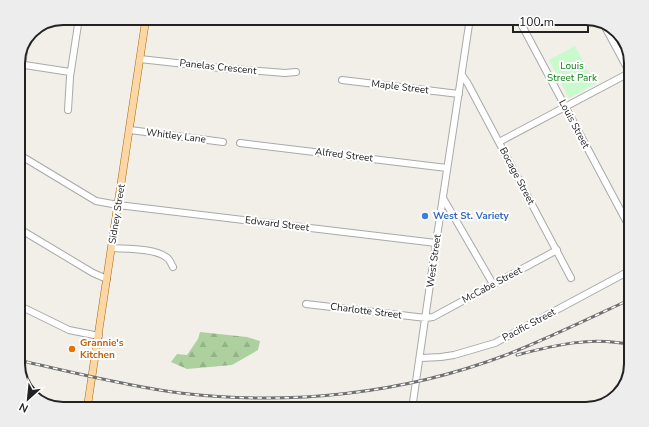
<svg xmlns="http://www.w3.org/2000/svg" width="649" height="427" font-family="'Nunito Sans',sans-serif">
  <style>
    .forest { fill: url(#forest-firs) }
    .park { fill: #c8facc }
    .lines { fill: none; stroke-linecap: round; stroke-linejoin: round }
    .minor-casing { stroke: #a9a9a9; stroke-width: 8 }
    .major-casing { stroke: #a06b00; stroke-width: 8 }
    .minor { stroke: #fff; stroke-width: 6 }
    .major { stroke: #fcd6a4; stroke-width: 7 }
    .rail-casing { stroke: #707070; stroke-width: 3 }
    .rail { stroke: #fff; stroke-width: 1.5; stroke-dasharray: 4.5; stroke-linecap: butt }
    .shop-dot { fill: #3f7fe0; stroke: #fff; stroke-width: 1.5 }
    .food-dot { fill: #e8710a; stroke: #fff; stroke-width: 1.5 }
    .labels { text-anchor: middle; dominant-baseline: central; stroke-width: 4; stroke-linejoin: round; paint-order: stroke }
    .park-label { font-size: 10px; fill: #0c8416; stroke: #fff }
    .street-label { font-size: 10px; fill: #222; stroke: #fff }
    .shop-label { font-size: 10px; font-weight: bold; fill: #366cbe; stroke: #fff; text-anchor: start }
    .food-label { font-size: 10px; font-weight: bold; fill: #c56008; stroke: #fff; text-anchor: start }
    .rim { fill: none; stroke: #222; stroke-width: 2 }
  </style>
  <defs>
    <pattern id="forest-firs" width="22" height="20" patternUnits="userSpaceOnUse"><rect width="22" height="20" fill="#add19e"/><path d="M5 1l3.5 6h-7zM16 11l3.5 6h-7z" fill="#95b388"/></pattern>
  </defs>
  <rect width="100%" height="100%" fill="#f2efe9"/>
  <!-- forest -->
  <path class="forest" d="M 200,332 L 247,337 L 260,341 L 258,350 L 232,365 L 187,369 L 171,362 L 177,354 L 187,355 L 198,339 Z"/>
  <!-- park -->
  <path class="park" d="M 575,46 L 595,84 L 569,98 L 549,60 Z"/>
  <g class="lines">
    <!-- minor casing -->
    <g class="minor-casing">
      <path id="minor" d="M 443,18 L 469,21
        M 518,18 L 631,230
        M 603,23 L 631,75
        M 140,59 L 221,68 L 285,73 L 296,72
        M 18,64 L 70,72
        M 22,65 L 25,44
        M 462,75 L 468,84 L 571,278
        M 342,80 L 459,94
        M 68,110 L 70,77 L 79,18
        M 130,130 L 223,142
        M 499,142 L 631,72
        M 240,143 L 447,168
        M 18,154 L 96,201 L 118,205 L 436,243
        M 443,198 L 493,284
        M 18,228 L 93,273 L 107,279
        M 112,248 C 126,249 154,248 166,257 C 170,259 171,264 173,267
        M 306,304 L 426,318 L 433,317 L 557,250
        M 18,305 L 69,330 L 99,336
        M 421,358 L 441,357 L 454,355 L 495,343 L 631,270
        M 412,409 L 436,243 L 470,18"/>
    </g>
    <!-- major casing -->
    <g class="major-casing">
      <path id="major" d="M 87,409 L 146,18"/>
    </g>
    <!-- minor -->
    <use href="#minor" class="minor"/>
    <!-- major -->
    <use href="#major" class="major"/>
    <!-- rail casing -->
    <g class="rail-casing">
      <path id="rail" d="M 517,355 C 555,345 592,336 631,345
        M 18,360 C 72,372 126,386 180,393 C 290,406 403,394 506,355 C 549,338 590,318 631,299"/>
    </g>
    <!-- rail -->
    <use href="#rail" class="rail"/>
  </g>
  <!-- markers -->
  <circle class="shop-dot" cx="425" cy="216" r="4"/>
  <circle class="food-dot" cx="72" cy="349" r="4"/>
  <g class="labels">
    <!-- park labels -->
    <g class="park-label">
      <text x="572" y="66">Louis<tspan x="572" dy="12">Street Park</tspan></text>
    </g>
    <!-- street labels -->
    <g class="street-label">
      <text transform="translate(218 67) rotate(6)">Panelas Crescent</text>
      <text transform="translate(400 87) rotate(7)">Maple Street</text>
      <text transform="translate(574 124) rotate(62)">Louis Street</text>
      <text transform="translate(176 136) rotate(7)">Whitley Lane</text>
      <text transform="translate(344 155) rotate(7)">Alfred Street</text>
      <text transform="translate(517 176) rotate(62)">Bocage Street</text>
      <text transform="translate(117 214) rotate(-81)">Sidney Street</text>
      <text transform="translate(277 224) rotate(7)">Edward Street</text>
      <text transform="translate(434 261) rotate(-82)">West Street</text>
      <text transform="translate(492 285) rotate(-28)">McCabe Street</text>
      <text transform="translate(366 311) rotate(7)">Charlotte Street</text>
      <text transform="translate(529 325) rotate(-28)">Pacific Street</text>
    </g>
    <!-- shop labels -->
    <g class="shop-label">
      <text x="433" y="216">West St. Variety</text>
    </g>
    <!-- food labels -->
    <g class="food-label">
      <text x="80" y="343">Grannie's<tspan x="80" dy="12">Kitchen</tspan></text>
    </g>
  </g>
  <!-- crop -->
  <path d="M0 0H649V427H0ZM63 25H586A38 38 0 0 1 624 63V364A38 38 0 0 1 586 402H63A38 38 0 0 1 25 364V63A38 38 0 0 1 63 25Z" fill="#ededed" fill-rule="evenodd"/>
  <path class="rim" d="M63 25H586A38 38 0 0 1 624 63V364A38 38 0 0 1 586 402H63A38 38 0 0 1 25 364V63A38 38 0 0 1 63 25Z"/>
  <!-- north arrow -->
  <g transform="translate(28 399) rotate(207)" stroke="#ffffff" stroke-width="3" paint-order="stroke">
  <path d="M0-3L7 15L0 10L-7 15Z" fill="#222222"/>
  <text y="-6" font-size="11" font-weight="bold" text-anchor="middle" fill="#222222">N</text>
  </g>
  <!-- scale -->
  <path d="M513 26v6h75v-6" fill="none" stroke="#222222" stroke-width="2"/>
  <text x="519" y="26" font-size="12" fill="#222222" stroke="#ffffff" stroke-width="3" paint-order="stroke">100 m</text>
</svg>
